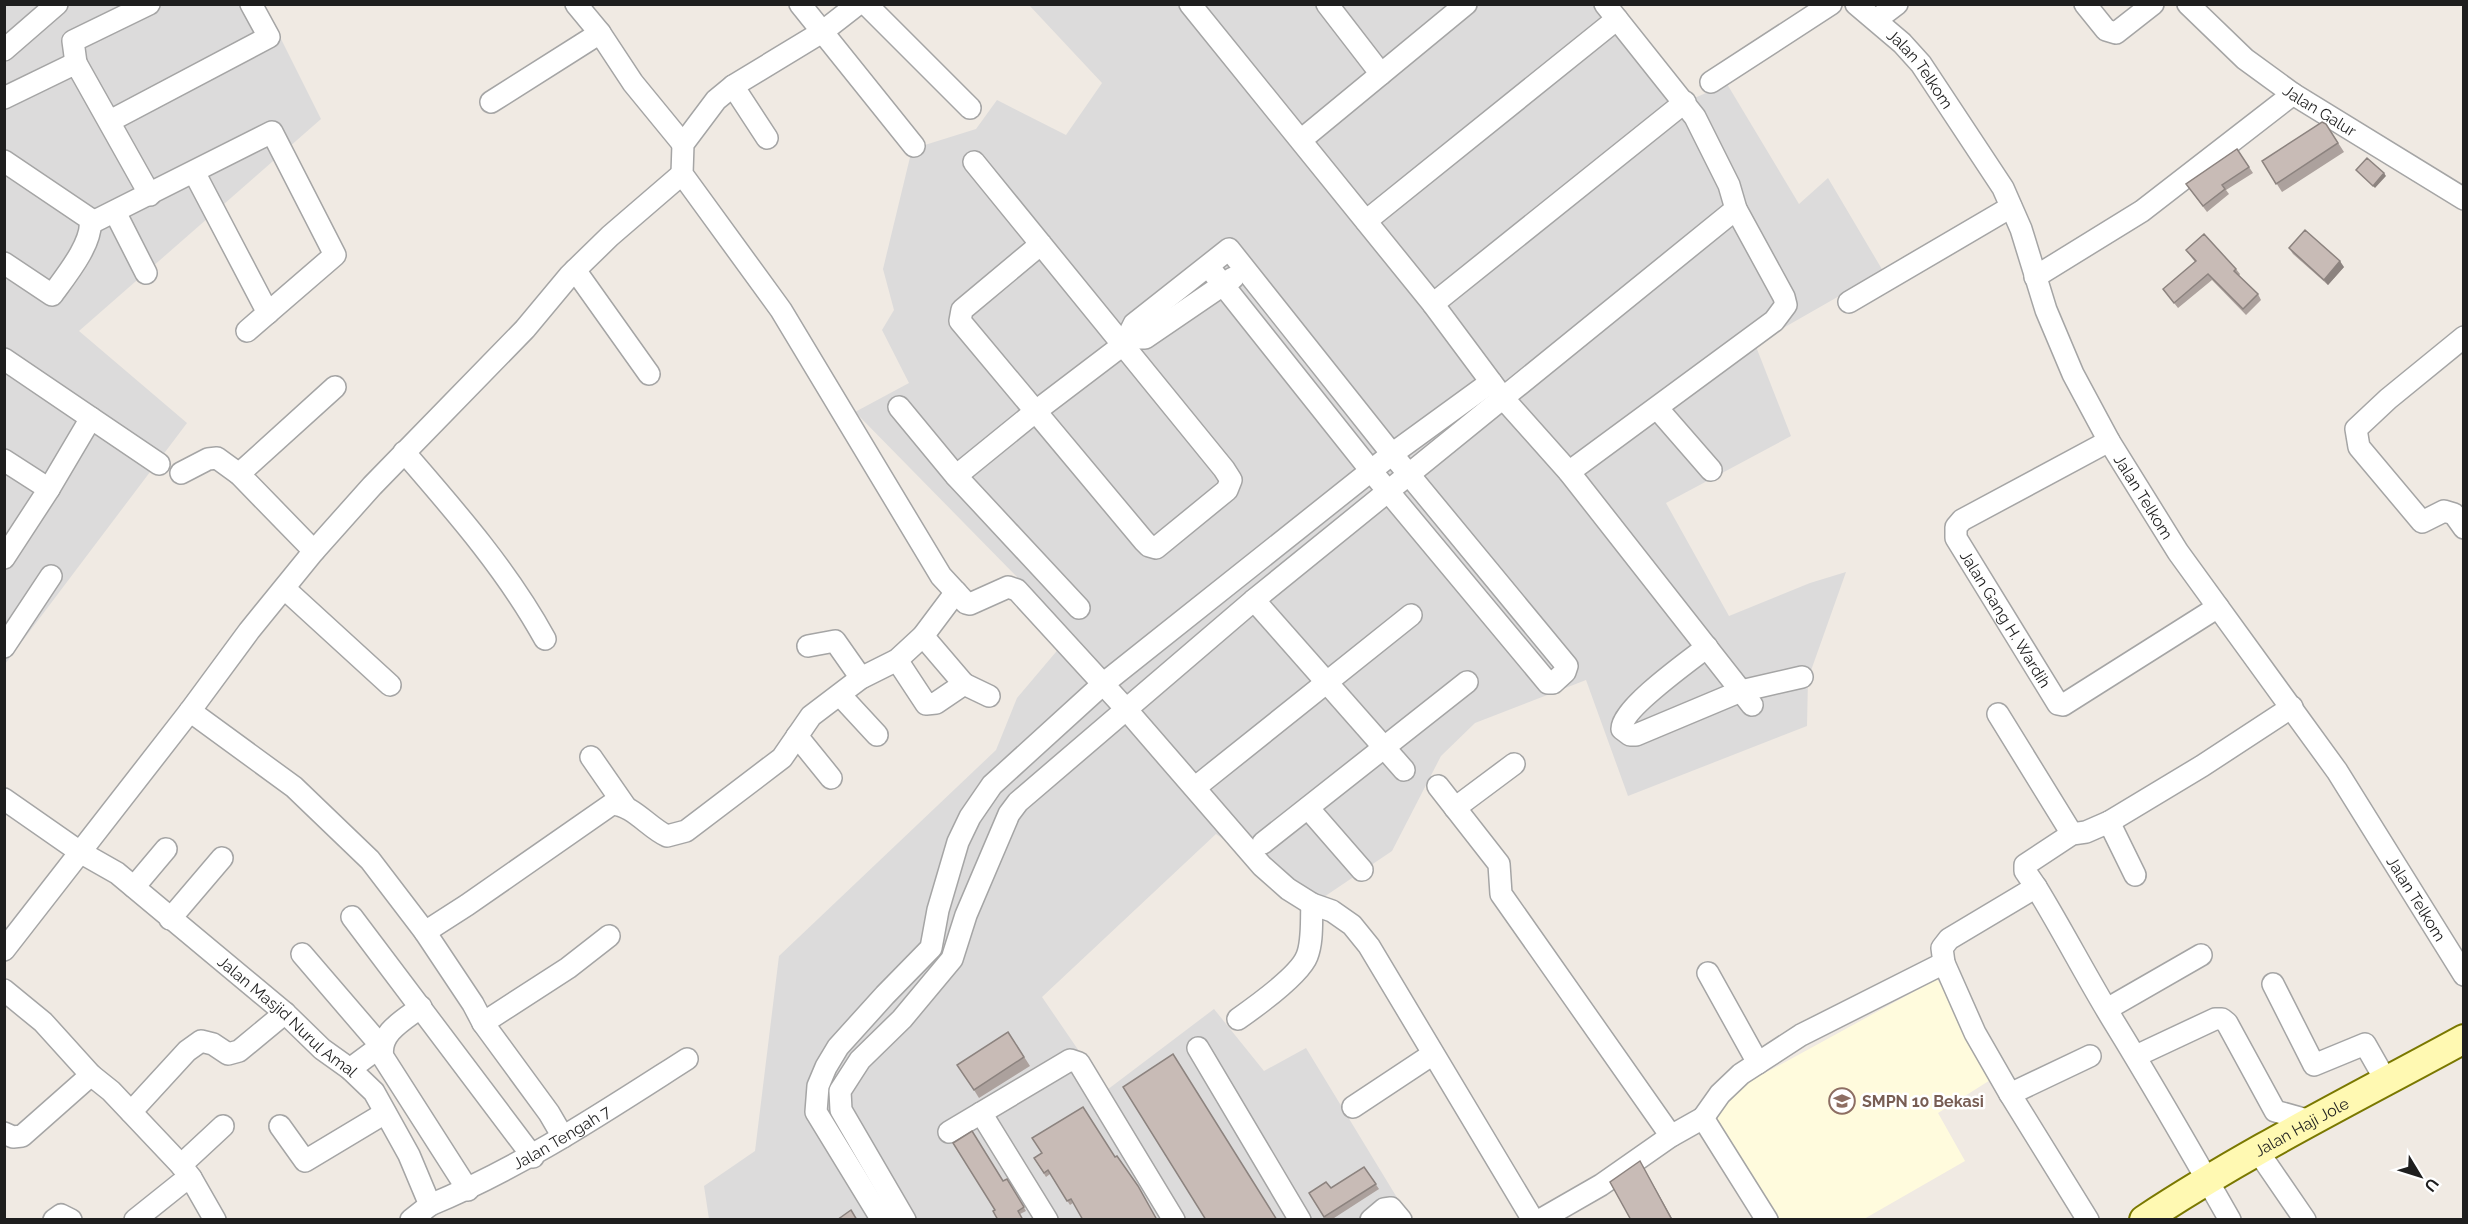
<svg xmlns="http://www.w3.org/2000/svg" width="2468" height="1224" font-family="Raleway,sans-serif">
  <style>
    .residential { fill: #dcdbdb }
    .education { fill: #fffbdd }
    .lines { fill: none; stroke-linecap: round; stroke-linejoin: round }
    .street-casing { stroke: #a5a5a5; stroke-width: 24 }
    .secondary-casing { stroke: #7a7800; stroke-width: 32 }
    .street { stroke: #fff; stroke-width: 21 }
    .secondary { stroke: #fff9b2; stroke-width: 28 }
    .wall { fill: #aca19d }
    .shaded-wall { fill: #8c837f }
    .building { fill: #c8bbb6; stroke: #8c837f; stroke-width: 1.5 }
    .labels { text-anchor: middle; dominant-baseline: central; stroke-width: 5; stroke-linejoin: round; paint-order: stroke }
    .street-label { font-size: 16px; fill: #1e1e1e; stroke: #fff }
    .education-label { font-size: 16px; font-weight: bold; fill: #785e54; stroke: #fff; text-anchor: start }
  </style>
  <rect width="100%" height="100%" fill="#f0eae3"/>
  <!-- residential -->
  <path class="residential" d="M 5,5 L 264,5 L 321,119 L 79,331 L 187,423 L 5,664 Z
    M 1029,5 L 1619,5 L 1692,99 L 1727,84 L 1799,204 L 1828,178 L 1883,271 L 1755,344 L 1791,436 L 1666,503 L 1729,616 L 1810,583 L 1846,572 L 1808,679 L 1807,726 L 1628,796 L 1586,680 L 1475,723 L 1441,756 L 1392,851 L 1315,903 L 1216,834 L 1042,997 L 1081,1054 L 1103,1093 L 1214,1009 L 1264,1071 L 1306,1048 L 1410,1219 L 709,1219 L 704,1186 L 755,1151 L 779,956 L 996,750 L 1017,698 L 1072,633 L 855,412 L 909,383 L 882,330 L 894,310 L 883,269 L 912,149 L 976,129 L 997,100 L 1066,135 L 1102,83 Z"/>
  <!-- education -->
  <path class="education" d="M 1937,979 L 1995,1077 L 1938,1113 L 1965,1161 L 1864,1219 L 1774,1219 L 1716,1121 L 1734,1090 Z"/>
  <g class="lines">
    <!-- street casing -->
    <g class="street-casing">
      <g id="street">
        <path d="M 576,4 L 600,33 L 633,83 L 683,144"/>
        <path d="M 800,4 L 914,146"/>
        <path d="M 858,4 L 822,32 L 733,86 L 716,100 L 683,144 L 682,174 L 781,310 L 941,576 L 966,603 L 970,604 L 1008,587 L 1017,590 L 1126,709 L 1262,866 L 1288,889 L 1312,904 L 1332,911 L 1352,925 L 1369,946 L 1533,1220"/>
        <path d="M 866,4 L 970,108"/>
        <path d="M 1190,4 L 1433,304 L 1503,398 L 1569,472 L 1752,705"/>
        <path d="M 1327,4 L 1381,74"/>
        <path id="s1" d="M 1856,4 L 1902,43 L 1921,64 L 2003,188 L 2021,229 L 2046,310 L 2073,374 L 2109,441 L 2178,552 L 2337,771 L 2464,975"/>
        <path d="M 2085,4 L 2106,30 L 2116,33 L 2153,4"/>
        <path id="s2" d="M 2188,4 L 2245,59 L 2293,94 L 2464,199"/>
        <path d="M 1876,20 L 1897,4"/>
        <path d="M 4,50 L 57,4"/>
        <path d="M 76,63 L 73,41 L 149,4"/>
        <path d="M 1711,82 L 1831,4"/>
        <path d="M 733,86 L 767,138"/>
        <path d="M 4,98 L 76,63 L 150,195"/>
        <path d="M 491,102 L 600,33"/>
        <path d="M 110,121 L 269,37 L 251,4"/>
        <path d="M 1301,140 L 1466,4"/>
        <path d="M 4,161 L 90,219 C 94,242 65,277 52,295 L 4,263"/>
        <path d="M 974,162 L 1224,469 L 1231,480 L 1227,490 L 1156,548 L 1149,546 L 1144,541 L 960,321 L 962,310 L 1041,244"/>
        <path d="M 194,172 L 268,313"/>
        <path d="M 115,212 L 146,273"/>
        <path d="M 1366,221 L 1617,19"/>
        <path d="M 91,223 L 272,132 L 335,255 L 247,331"/>
        <path d="M 575,270 L 649,374"/>
        <path d="M 2035,277 L 2142,211 L 2293,94"/>
        <path d="M 1849,302 L 2011,207"/>
        <path d="M 1433,304 L 1685,102"/>
        <path d="M 2464,337 L 2388,399 L 2356,429 L 2359,447 L 2422,522 L 2444,511 L 2454,514 L 2464,528"/>
        <path d="M 1132,338 L 1131,330 L 1134,324 L 1229,249 L 1392,454 L 1567,666 L 1565,672 L 1553,683 L 1548,683 L 1372,472 L 1208,266"/>
        <path d="M 4,359 L 91,418 L 49,489"/>
        <path d="M 899,407 L 956,476 L 1079,608"/>
        <path d="M 1657,408 L 1711,470"/>
        <path d="M 91,418 L 159,464"/>
        <path id="s3" d="M 2109,441 L 1962,520 L 1956,527 L 1956,538 L 2058,704 L 2063,705 L 2218,607"/>
        <path d="M 404,452 C 456,512 507,570 545,639"/>
        <path d="M 4,460 L 49,489 L 4,558"/>
        <path d="M 1569,472 L 1774,321 L 1786,305 L 1784,297 L 1736,209 L 1729,185 L 1695,117 L 1605,4"/>
        <path d="M 181,473 L 208,459 L 217,458 L 239,474 L 314,551"/>
        <path d="M 239,474 L 335,387"/>
        <path d="M 956,476 L 1036,411 L 1132,338 L 1145,338 L 1233,278"/>
        <path d="M 285,589 L 390,685"/>
        <path d="M 1254,600 L 1404,770"/>
        <path d="M 923,636 L 964,684"/>
        <path d="M 808,646 L 835,641 L 861,678"/>
        <path d="M 4,647 L 51,576"/>
        <path d="M 1707,647 C 1689,661 1621,709 1622,729 L 1630,735 L 1636,735 L 1741,691 L 1802,677"/>
        <path d="M 897,660 L 926,704 L 936,703 L 964,684 L 989,696"/>
        <path d="M 840,695 L 877,735"/>
        <path d="M 190,711 L 294,787 L 370,860 L 425,932 L 467,905 L 612,804 C 633,805 649,828 667,836 L 686,831 L 782,758 L 811,716 L 861,678 L 897,660 L 923,636 L 956,592"/>
        <path d="M 1998,714 L 2072,834"/>
        <path d="M 797,736 L 831,778"/>
        <path d="M 591,757 L 625,806"/>
        <path d="M 1202,782 L 1411,615"/>
        <path d="M 1438,786 L 1499,864 L 1501,894 L 1671,1136"/>
        <path id="s4" d="M 4,799 L 80,852 L 117,873 L 285,1013 L 322,1049 L 350,1069 L 374,1092 L 409,1155 L 430,1205 L 411,1220"/>
        <path d="M 1308,808 L 1362,870"/>
        <path d="M 1455,808 L 1514,764"/>
        <path d="M 2109,822 L 2135,875"/>
        <path d="M 1263,843 L 1467,682"/>
        <path d="M 134,887 L 166,849"/>
        <path d="M 2036,887 C 2063,931 2087,978 2114,1022 C 2154,1087 2192,1153 2230,1220"/>
        <path d="M 352,917 L 533,1157"/>
        <path d="M 170,919 L 222,858"/>
        <path d="M 425,932 L 473,1004 L 483,1023 L 549,1113 L 563,1137"/>
        <path d="M 4,950 L 190,711 L 249,631 L 314,551 L 372,486 L 525,329 L 570,275 L 610,236 L 682,174"/>
        <path d="M 302,954 L 381,1046 L 350,1069"/>
        <path d="M 1944,963 L 1975,1033 L 2010,1094 L 2088,1220"/>
        <path d="M 1708,973 L 1758,1063"/>
        <path d="M 2273,984 L 2314,1065 L 2365,1044 L 2386,1081"/>
        <path d="M 4,990 L 43,1022 L 91,1075 L 111,1091 L 181,1165 L 191,1178 L 215,1220"/>
        <path d="M 421,1007 C 404,1020 378,1033 383,1057 L 468,1190"/>
        <path d="M 2107,1009 L 2201,955"/>
        <path d="M 1238,1019 C 1255,1007 1300,975 1307,956 C 1313,941 1311,920 1312,904"/>
        <path d="M 483,1023 L 568,968 L 609,936"/>
        <path d="M 1198,1048 L 1300,1220"/>
        <path d="M 2136,1056 L 2215,1019 L 2222,1019 L 2227,1023 L 2275,1111 L 2311,1121"/>
        <path d="M 2010,1094 L 2090,1056"/>
        <path d="M 1353,1107 L 1433,1054"/>
        <path d="M 131,1112 L 187,1051 L 201,1041 L 213,1044 L 228,1054 L 239,1051 L 285,1013"/>
        <path d="M 981,1113 L 1047,1220"/>
        <path d="M 1703,1118 L 1720,1094 L 1741,1074 L 1801,1035 L 1944,963 L 1942,948 L 1949,939 L 2036,887 L 2025,871 L 2025,865 L 2072,834 L 2086,832 L 2109,822 L 2202,766 L 2292,707"/>
        <path d="M 280,1126 L 305,1161 L 385,1113"/>
        <path d="M 949,1132 L 1070,1060 L 1079,1063 L 1174,1220"/>
        <path d="M 4,1133 L 13,1137 L 22,1136 L 91,1075"/>
        <path d="M 2257,1150 L 2305,1220"/>
        <path d="M 181,1165 L 223,1126"/>
        <path id="s5" d="M 430,1205 C 522,1167 604,1112 687,1059"/>
        <path d="M 54,1220 L 61,1215 L 71,1220"/>
        <path d="M 135,1220 L 180,1184 L 191,1178"/>
        <path d="M 882,1220 L 816,1112 L 818,1086 L 826,1067 L 838,1047 L 885,995 L 931,948 L 938,910 L 958,842 L 970,817 L 992,785 L 1103,684 L 1392,454 L 1491,382"/>
        <path d="M 905,1220 L 841,1110 L 840,1091 L 860,1060 L 902,1019 L 952,959 L 966,915 L 1009,814 L 1018,802 L 1254,600 L 1736,209"/>
        <path d="M 1371,1220 L 1384,1209 L 1391,1208 L 1401,1220"/>
        <path d="M 1540,1220 L 1601,1185 L 1671,1136 L 1703,1118 L 1767,1220"/>
      </g>
    </g>
    <!-- secondary casing -->
    <g class="secondary-casing">
      <g id="secondary">
        <path id="s6" d="M 2144,1220 C 2247,1152 2356,1098 2464,1039"/>
      </g>
    </g>
    <!-- street -->
    <use href="#street" class="street"/>
    <!-- secondary -->
    <use href="#secondary" class="secondary"/>
  </g>
  <!-- wall -->
  <path class="wall" d="M 2326,124 L 2344,152 L 2282,192 L 2262,161 Z
    M 2237,149 L 2253,173 L 2226,190 L 2229,194 L 2207,212 L 2186,184 Z
    M 2289,248 L 2344,267 L 2328,285 L 2293,254 Z
    M 2186,250 L 2236,269 L 2240,274 L 2239,276 L 2258,294 L 2261,300 L 2246,315 L 2212,280 L 2178,308 L 2163,289 L 2195,262 Z
    M 1008,1032 L 1030,1066 L 979,1098 L 974,1090 Z
    M 1042,1153 L 1073,1203 L 1070,1205 L 1050,1174 L 1046,1177 L 1034,1158 Z
    M 1364,1167 L 1379,1189 L 1331,1220 L 1326,1220 L 1309,1193 L 1331,1188 Z
    M 1007,1179 L 1026,1211 L 1020,1214 L 995,1210 L 1003,1181 Z"/>
  <!-- shaded-wall -->
  <path class="shaded-wall" d="M 2384,173 L 2386,176 L 2375,188 L 2373,186 Z
    M 2340,261 L 2344,267 L 2328,285 L 2324,280 Z
    M 1640,1161 L 1645,1170 L 1673,1220 L 1672,1220 Z"/>
  <!-- building -->
  <path class="building" d="M 2322,122 L 2326,124 L 2338,143 L 2276,184 L 2262,161 Z
    M 2237,149 L 2249,167 L 2222,185 L 2225,189 L 2203,206 L 2186,184 Z
    M 2367,158 L 2384,173 L 2373,186 L 2356,170 Z
    M 2305,230 L 2340,261 L 2324,280 L 2289,248 Z
    M 2204,234 L 2236,269 L 2234,271 L 2258,294 L 2243,309 L 2208,274 L 2174,303 L 2163,289 L 2196,261 L 2186,250 Z
    M 1008,1032 L 1024,1057 L 974,1090 L 957,1065 Z
    M 1173,1054 L 1277,1220 L 1206,1220 L 1123,1087 Z
    M 1083,1107 L 1115,1157 L 1117,1156 L 1138,1186 L 1157,1220 L 1083,1220 L 1071,1199 L 1067,1201 L 1048,1170 L 1044,1173 L 1034,1158 L 1042,1153 L 1032,1138 Z
    M 972,1131 L 1003,1181 L 1007,1179 L 1024,1207 L 1018,1211 L 1023,1220 L 998,1220 L 993,1211 L 995,1210 L 953,1143 Z
    M 1640,1161 L 1672,1220 L 1631,1220 L 1610,1182 Z
    M 1364,1167 L 1376,1184 L 1324,1217 L 1309,1193 L 1326,1182 L 1331,1188 Z
    M 851,1210 L 857,1220 L 837,1220 Z"/>
  <!-- icons -->
  <defs>
    <g id="school-ring" transform="scale(1.35)"><circle r="9.5" fill="#fff" stroke="#8d6e63" stroke-width="1.5"/><path d="M0-5L7-2L0 1L-7-2ZM-4 1L0 2.5L4 1V4Q0 6-4 4Z" fill="#8d6e63"/></g>
  </defs>
  <g fill-rule="evenodd">
    <use href="#school-ring" x="1842" y="1101"/>
  </g>
  <g class="labels">
    <!-- street labels -->
    <g class="street-label">
      <text stroke="none"><textPath href="#s1" startOffset="92">Jalan Telkom</textPath></text>
      <text stroke="none"><textPath href="#s2" startOffset="170">Jalan Galur</textPath></text>
      <text stroke="none"><textPath href="#s1" startOffset="578">Jalan Telkom</textPath></text>
      <text stroke="none"><textPath href="#s3" startOffset="282">Jalan Gang H. Wardih</textPath></text>
      <text stroke="none"><textPath href="#s1" startOffset="1064">Jalan Telkom</textPath></text>
      <text stroke="none"><textPath href="#s4" startOffset="358">Jalan Masjid Nurul Amal</textPath></text>
      <text stroke="none"><textPath href="#s6" startOffset="183">Jalan Haji Jole</textPath></text>
      <text stroke="none"><textPath href="#s5" startOffset="148">Jalan Tengah 7</textPath></text>
    </g>
    <!-- education labels -->
    <g class="education-label">
      <text x="1862" y="1101">SMPN 10 Bekasi</text>
    </g>
  </g>
  <!-- border -->
  <rect width="2468" height="1224" fill="none" stroke="#1e1e1e" stroke-width="12"/>
  <!-- north arrow -->
  <g transform="translate(2420 1176) rotate(128)" stroke="#ffffff" stroke-width="4.5" paint-order="stroke">
  <path d="M0-4.5L10 22L0 15L-10 22Z" fill="#1e1e1e"/>
  <text y="-9" font-size="16" font-weight="bold" text-anchor="middle" fill="#1e1e1e">U</text>
  </g>
</svg>
